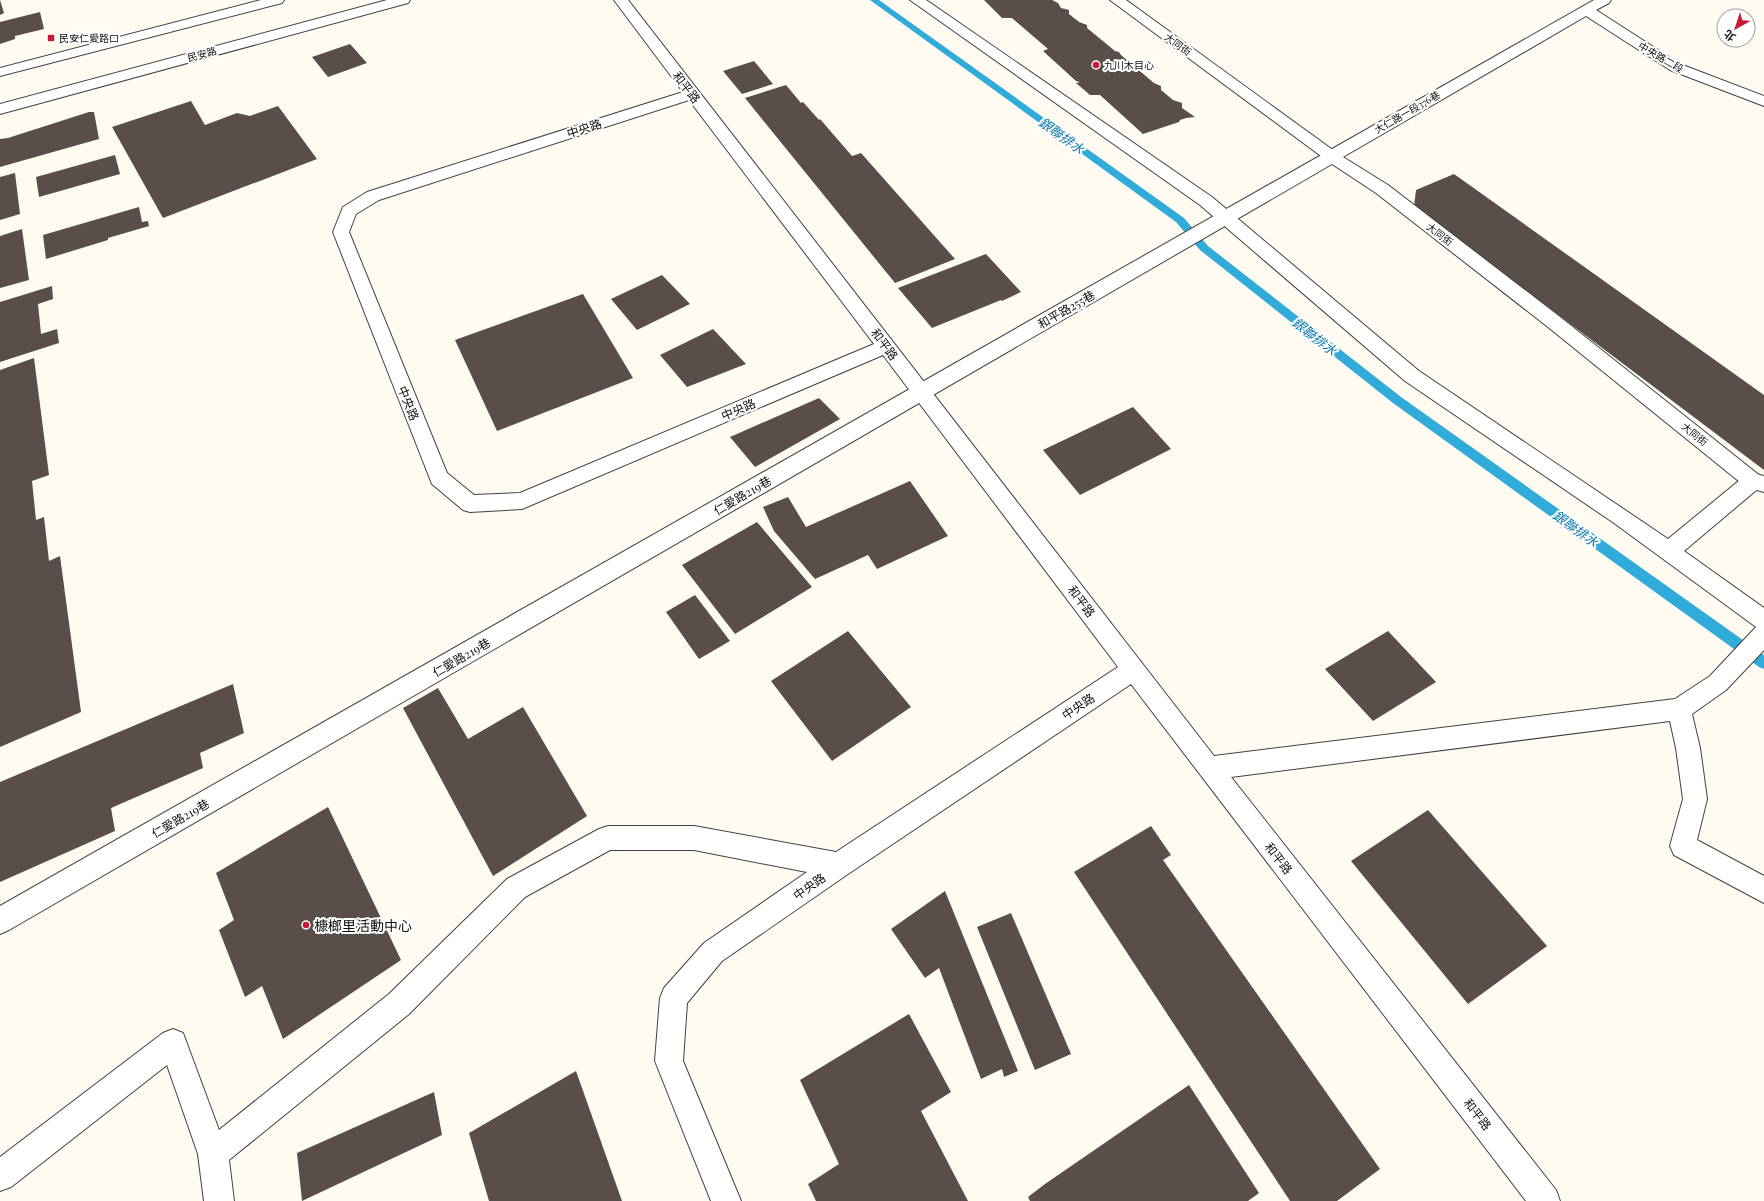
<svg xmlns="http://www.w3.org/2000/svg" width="1764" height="1201" font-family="'Playfair Display','Noto Sans TC',serif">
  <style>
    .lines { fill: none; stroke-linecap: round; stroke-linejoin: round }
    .stream { fill: #31abda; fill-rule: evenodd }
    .building { fill: #594e4a }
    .service-casing { stroke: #424242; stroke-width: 2 }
    .minor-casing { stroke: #424242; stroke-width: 2 }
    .tertiary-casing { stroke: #424242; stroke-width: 2 }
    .service { fill: #fff; fill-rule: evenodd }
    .minor { fill: #fff; fill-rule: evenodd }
    .tertiary { fill: #fff; fill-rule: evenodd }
    .poi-dot { fill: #cd1938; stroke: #fff; stroke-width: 1.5 }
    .labels { text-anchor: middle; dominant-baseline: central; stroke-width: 4; stroke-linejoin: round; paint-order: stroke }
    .far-poi-label { font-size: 10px; fill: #0f0f0f; stroke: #fff; text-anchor: start }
    .far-street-label { font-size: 10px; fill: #0f0f0f; stroke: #fff }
    .street-label { font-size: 12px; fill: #0f0f0f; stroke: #fff }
    .water-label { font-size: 13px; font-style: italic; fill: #0c7aae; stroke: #fff }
    .near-poi-label { font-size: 14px; fill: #0f0f0f; stroke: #fff; text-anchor: start }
  </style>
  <rect width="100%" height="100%" fill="#fffbf1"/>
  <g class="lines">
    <!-- stream -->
    <path class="stream" d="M 870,0 L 879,0 L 1184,218 L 1208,246 L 1401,397 L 1764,655 L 1764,669 L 1759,667 L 1393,403 L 1200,250 L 1176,222 Z"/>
  </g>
  <!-- building -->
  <path class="building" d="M 0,0 L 4,13 L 0,15 Z
    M 984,0 L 1052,0 L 1058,3 L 1061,8 L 1069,10 L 1069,14 L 1079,22 L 1087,25 L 1087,28 L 1115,51 L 1119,52 L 1121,55 L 1135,67 L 1139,68 L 1141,72 L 1154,83 L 1161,86 L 1161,90 L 1173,100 L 1182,103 L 1182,108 L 1195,117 L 1186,118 L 1180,120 L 1179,122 L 1143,134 L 1100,95 L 1090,95 L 1076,83 L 1080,82 L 1076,81 L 1043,51 L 1048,49 L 1012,18 L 1002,18 Z
    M 40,12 L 44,29 L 15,36 L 15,39 L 0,44 L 0,22 Z
    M 350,44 L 367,63 L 328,77 L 312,57 Z
    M 754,61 L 773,84 L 742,94 L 723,71 Z
    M 786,85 L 801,103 L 803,102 L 819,120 L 820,119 L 852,156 L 861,153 L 955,259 L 895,283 L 745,98 Z
    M 191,101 L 205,125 L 237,113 L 250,116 L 278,106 L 317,159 L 163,218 L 112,127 Z
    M 89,112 L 94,112 L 99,139 L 0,167 L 0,139 L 8,138 Z
    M 115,155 L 120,174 L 39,197 L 36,177 Z
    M 15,173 L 20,214 L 0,220 L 0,177 Z
    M 1454,174 L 1764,395 L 1764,470 L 1414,206 L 1416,190 Z
    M 139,207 L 142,222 L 148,221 L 149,226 L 108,238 L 108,240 L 46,259 L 43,235 Z
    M 22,229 L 29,280 L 0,288 L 0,236 Z
    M 986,254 L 1021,292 L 1002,301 L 1001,300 L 932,328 L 898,288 Z
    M 662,275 L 690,304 L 637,330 L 611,299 Z
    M 52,286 L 53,299 L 38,304 L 41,334 L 57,329 L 59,343 L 0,362 L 0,302 Z
    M 583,294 L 633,378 L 497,431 L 455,340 Z
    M 713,329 L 746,364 L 687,387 L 660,355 Z
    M 34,358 L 49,475 L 32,481 L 36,520 L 44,517 L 49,561 L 60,556 L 81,712 L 0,747 L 0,370 Z
    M 819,398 L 840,419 L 755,467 L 730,437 Z
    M 1133,407 L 1171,449 L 1080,495 L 1043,450 Z
    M 910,481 L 948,536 L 877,569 L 868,555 L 815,579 L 774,531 L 763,507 L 788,497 L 806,527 Z
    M 757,522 L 812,587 L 735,634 L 682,565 Z
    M 695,595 L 730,641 L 699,659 L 666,612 Z
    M 848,631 L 911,707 L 832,761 L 771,681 Z
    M 1388,631 L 1436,682 L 1373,721 L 1325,669 Z
    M 233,684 L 244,733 L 200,753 L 203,768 L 111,808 L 115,831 L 0,882 L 0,782 Z
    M 438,688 L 468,739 L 523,707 L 587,816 L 493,876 L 403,708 Z
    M 328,807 L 401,960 L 283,1039 L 262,986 L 245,997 L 219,930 L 234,920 L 216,873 Z
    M 1428,810 L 1547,946 L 1468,1004 L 1351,861 Z
    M 1151,826 L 1171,855 L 1163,860 L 1380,1169 L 1337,1201 L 1290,1201 L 1074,872 Z
    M 945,891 L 1018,1071 L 1004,1077 L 1002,1069 L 981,1079 L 939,968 L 925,978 L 891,929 Z
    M 1011,913 L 1071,1054 L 1035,1070 L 977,927 Z
    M 909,1014 L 951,1092 L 921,1111 L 968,1201 L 816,1201 L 808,1184 L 839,1164 L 800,1080 Z
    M 576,1071 L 622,1201 L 489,1201 L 469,1133 Z
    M 1189,1085 L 1259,1193 L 1248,1201 L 1030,1201 L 1028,1197 L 1045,1184 Z
    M 434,1092 L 442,1135 L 302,1201 L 297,1153 Z"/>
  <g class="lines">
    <!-- service casing -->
    <g class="service-casing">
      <path id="service" d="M 1594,0 L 1611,0 L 1609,3 L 1596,10 L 1680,64 L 1764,96 L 1764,106 L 1670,70 L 1586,16 L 1343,157 L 1388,185 L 1560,317 L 1759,475 L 1764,476 L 1764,492 L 1746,487 L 1548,327 L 1376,193 L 1332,164 L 9,930 L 0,934 L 0,906 Z"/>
    </g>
    <!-- minor casing -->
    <g class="minor-casing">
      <path id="minor" d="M 614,0 L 628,0 L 1214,756 L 1675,699 L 1710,676 L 1756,627 L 1614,523 L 1405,381 L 1200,205 L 910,0 L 926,0 L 1212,197 L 1419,371 L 1668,539 L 1746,475 L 1753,473 L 1760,475 L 1763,481 L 1760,487 L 1684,551 L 1764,608 L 1764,650 L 1726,690 L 1692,714 L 1700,748 L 1707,799 L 1697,840 L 1764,876 L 1764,903 L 1674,855 L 1670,846 L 1683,799 L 1676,748 L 1670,721 L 1231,777 L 1556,1190 L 1560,1201 L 1526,1201 L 1131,684 L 848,874 L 722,961 L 687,1003 L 683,1061 L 741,1201 L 711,1201 L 655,1061 L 660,998 L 664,988 L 704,943 L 807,872 L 694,850 L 610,850 L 525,897 L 409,1014 L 229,1160 L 234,1201 L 204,1201 L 198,1154 L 167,1065 L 11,1187 L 0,1191 L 0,1157 L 163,1033 L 173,1029 L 183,1033 L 219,1130 L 389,994 L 507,879 L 599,829 L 608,826 L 694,826 L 836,852 L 1118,667 L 883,355 L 522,509 L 470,512 L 463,510 L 432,484 L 333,232 L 343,207 L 367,192 L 683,92 ZM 689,100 L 874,344 L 520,493 L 474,495 L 447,473 L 349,232 L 356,214 L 379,200 Z
        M 1110,0 L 1126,0 L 1337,153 L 1339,156 L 1337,159 L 1331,161 L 1325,159 Z"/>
    </g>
    <!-- tertiary casing -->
    <g class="tertiary-casing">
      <path id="tertiary" d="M 261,0 L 284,0 L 282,3 L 0,76 L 0,68 Z
        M 387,0 L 410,0 L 408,3 L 0,114 L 0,104 Z"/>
    </g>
    <!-- service -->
    <use href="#service" class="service"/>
    <!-- minor -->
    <use href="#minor" class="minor"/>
    <!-- tertiary -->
    <use href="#tertiary" class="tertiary"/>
  </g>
  <!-- markers -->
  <g class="poi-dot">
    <rect x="47" y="34" width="8" height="8" rx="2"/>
    <circle cx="1096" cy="65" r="4"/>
    <circle cx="306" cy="925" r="4"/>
  </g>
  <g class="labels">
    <!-- far-poi labels -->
    <g class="far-poi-label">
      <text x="59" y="38">民安仁愛路口</text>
      <text x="1104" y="65">九川木目心</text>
    </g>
    <!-- far-street labels -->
    <g class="far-street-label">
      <text transform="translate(1178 44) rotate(36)">大同街</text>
      <text transform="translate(202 54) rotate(-15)">民安路</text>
      <text transform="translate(1661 57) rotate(30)">中央路二段</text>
      <text transform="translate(1407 112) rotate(-30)">大仁路一段376巷</text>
      <text transform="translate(1440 234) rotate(37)">大同街</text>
      <text transform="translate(1695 434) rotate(39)">大同街</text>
    </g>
    <!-- street labels -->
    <g class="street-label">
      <text transform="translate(687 87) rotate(52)">和平路</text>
      <text transform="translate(584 128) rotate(-18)">中央路</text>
      <text transform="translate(1066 309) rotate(-30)">和平路255巷</text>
      <text transform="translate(885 344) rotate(53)">和平路</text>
      <text transform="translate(409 403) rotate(68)">中央路</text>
      <text transform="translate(738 409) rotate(-23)">中央路</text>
      <text transform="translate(742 495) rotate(-30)">仁愛路219巷</text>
      <text transform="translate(1082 601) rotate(53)">和平路</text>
      <text transform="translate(461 657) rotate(-30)">仁愛路219巷</text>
      <text transform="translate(1078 706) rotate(-34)">中央路</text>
      <text transform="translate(180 818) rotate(-30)">仁愛路219巷</text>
      <text transform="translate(1279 858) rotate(52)">和平路</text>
      <text transform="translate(809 886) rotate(-35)">中央路</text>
      <text transform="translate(1478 1114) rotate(52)">和平路</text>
    </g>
    <!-- water labels -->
    <g class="water-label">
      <text transform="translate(1062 135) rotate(36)">銀聯排水</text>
      <text transform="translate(1315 336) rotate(38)">銀聯排水</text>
      <text transform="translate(1576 528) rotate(36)">銀聯排水</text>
    </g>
    <!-- near-poi labels -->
    <g class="near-poi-label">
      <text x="314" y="925">槺榔里活動中心</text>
    </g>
  </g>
  <!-- north arrow -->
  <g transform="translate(1736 28) rotate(219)"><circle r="19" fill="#ffffff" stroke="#9f9f9f"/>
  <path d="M0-3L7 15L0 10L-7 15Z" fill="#cd1938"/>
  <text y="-6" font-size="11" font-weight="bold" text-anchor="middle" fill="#0f0f0f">北</text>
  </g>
</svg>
